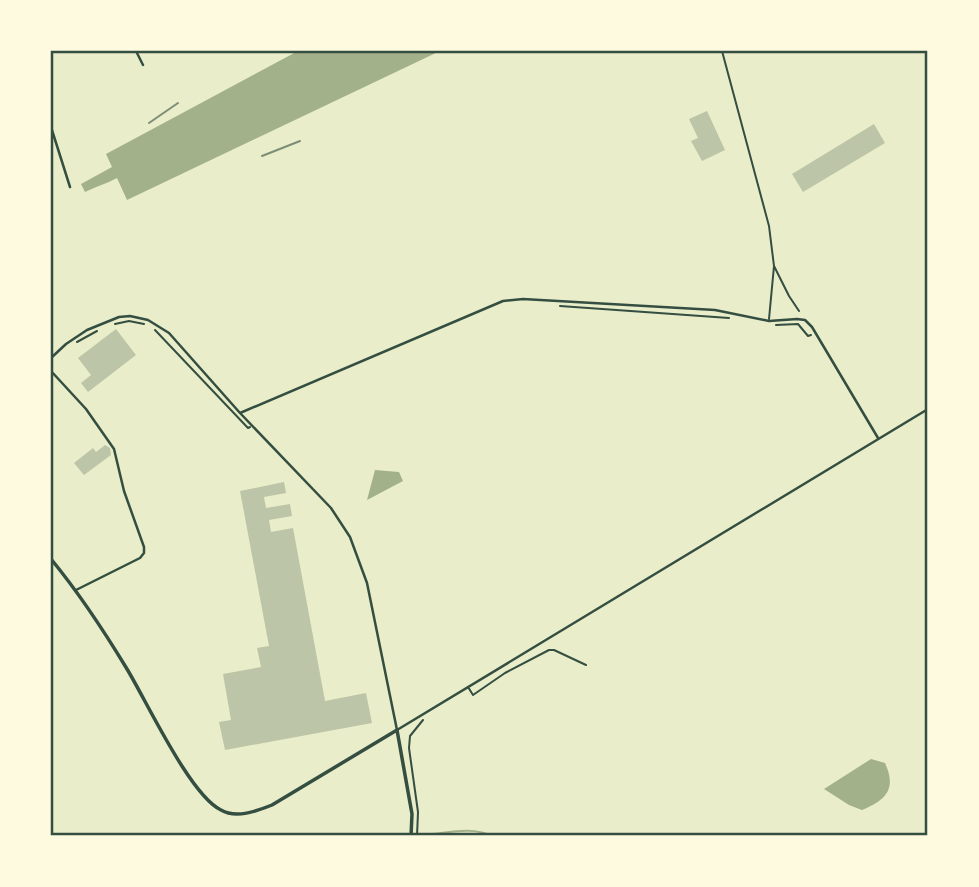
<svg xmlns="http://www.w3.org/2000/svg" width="979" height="887" font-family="'Nunito Sans',sans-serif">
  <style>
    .water { fill: #a3b18a }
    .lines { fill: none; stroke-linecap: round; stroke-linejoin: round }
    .stream { stroke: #a3b18a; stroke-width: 2 }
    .building { fill: #bcc5a7 }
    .path { stroke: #344e41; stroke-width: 2 }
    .service { stroke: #344e41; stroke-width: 2 }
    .minor { stroke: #344e41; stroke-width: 2.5 }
    .tertiary { stroke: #344e41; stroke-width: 3.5 }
    .rail { stroke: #7c8e77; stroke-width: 2 }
    .neatline { fill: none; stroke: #344e41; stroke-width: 2.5 }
  </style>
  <rect width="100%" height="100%" fill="#e9edc9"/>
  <!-- water -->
  <path class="water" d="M 298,51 L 440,51 L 127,200 L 117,178 C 106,184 97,186 85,192 L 81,184 L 112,167 L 106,154 Z
    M 375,470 L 399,472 L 403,481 L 367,500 Z
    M 871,759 L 885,763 C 897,789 886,800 862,810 L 849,805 L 824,789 Z"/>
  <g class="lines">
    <!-- stream -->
    <path class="stream" d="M 432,834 C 451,832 475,827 491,836"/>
  </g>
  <!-- building -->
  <path class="building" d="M 707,111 L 725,150 L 702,161 L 691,141 L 698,138 L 689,119 Z
    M 874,124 L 885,143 L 803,192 L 792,174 Z
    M 116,329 L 136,355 L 88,392 L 81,383 L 91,375 L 78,358 Z
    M 105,445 L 110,448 L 111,455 L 84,475 L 74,463 L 93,448 L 96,452 Z
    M 284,482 L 286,493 L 264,497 L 266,508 L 290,504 L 292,516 L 269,520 L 271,532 L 293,528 L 325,701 L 366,693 L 372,723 L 225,750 L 219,722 L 231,720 L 223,674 L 261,667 L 257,648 L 269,646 L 240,491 Z"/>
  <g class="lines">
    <!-- path -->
    <path class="path" d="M 560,306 L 729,318
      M 115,324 L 129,321 L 144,324
      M 776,325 L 798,324 L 808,336 L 811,335
      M 155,330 L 248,428 L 250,427
      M 77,342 L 97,331
      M 417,836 L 418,812 L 409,748 L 410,736 L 423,720"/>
    <!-- service -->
    <path class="service" d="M 722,51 L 769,226 L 774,266 L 769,319
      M 774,266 L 789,296 L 799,311
      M 468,687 L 473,695 L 505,673 L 549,650 L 554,650 L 586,665"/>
    <!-- minor -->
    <path class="minor" d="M 136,51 L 143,65
      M 51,127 L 70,187
      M 51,358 L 66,344 L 87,330 L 119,317 L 130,316 L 148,320 L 169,333 L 240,413 L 331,508 L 350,537 L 367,583 L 397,730 L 928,409
      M 51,371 L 86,409 L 114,449 L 124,491 L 144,547 L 144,553 L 140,558 L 76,590
      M 240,413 L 503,301 L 523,299 L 715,310 L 769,321 L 797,319 L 805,320 L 812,327 L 878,438"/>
    <!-- tertiary -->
    <path class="tertiary" d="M 51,559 C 79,593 104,631 127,669 C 147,702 190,795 221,810 C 236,819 257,811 272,805 L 397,730 L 412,814 L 411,836"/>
    <!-- rail -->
    <path class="rail" d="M 272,52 L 276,51
      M 149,123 L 178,103
      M 262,156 L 300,141"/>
  </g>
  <!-- border -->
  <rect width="979" height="887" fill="none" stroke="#fefae0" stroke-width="105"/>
  <rect x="52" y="52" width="874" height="782" class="neatline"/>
</svg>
